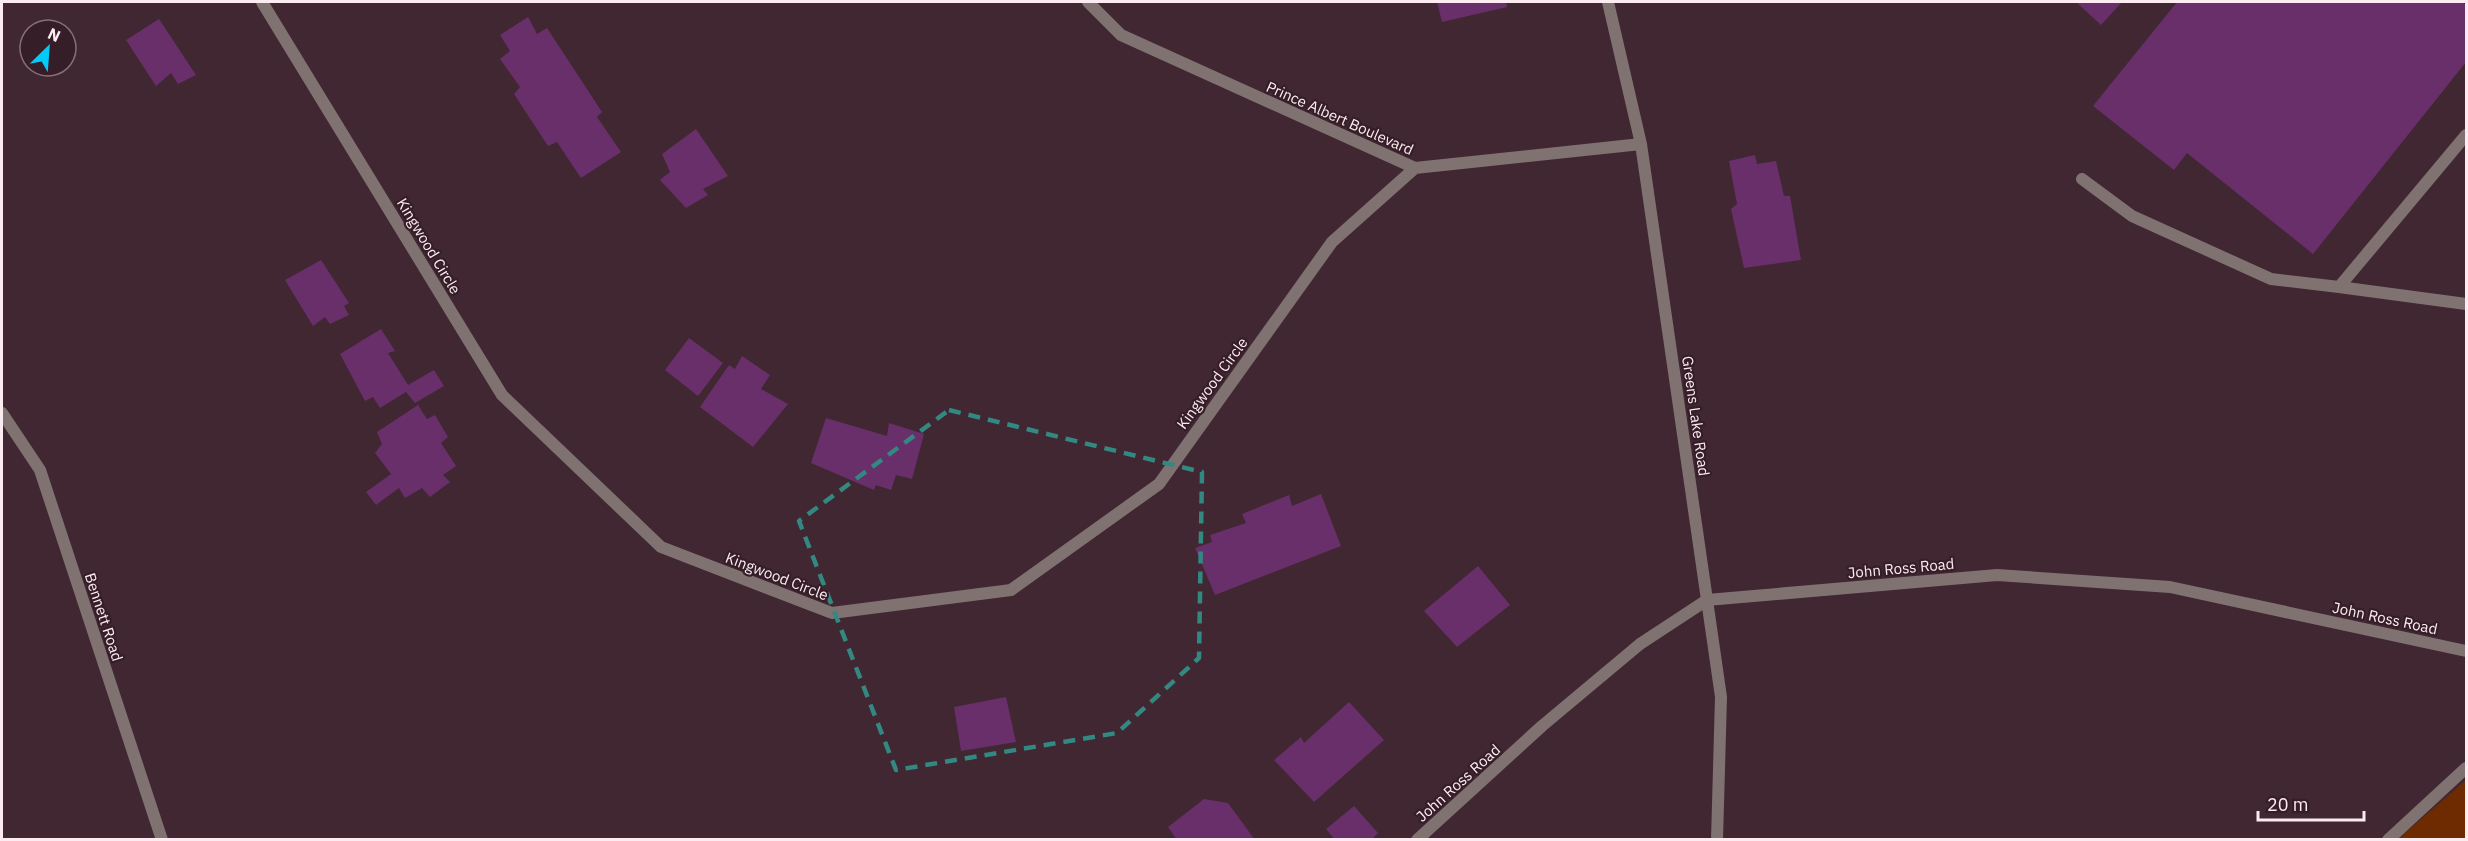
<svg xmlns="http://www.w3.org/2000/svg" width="2468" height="841" font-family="'IBM Plex Sans',sans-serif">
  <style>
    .green { fill: #6e2a00 }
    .building { fill: #692f6a }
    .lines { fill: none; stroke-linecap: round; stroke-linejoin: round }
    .service { stroke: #807271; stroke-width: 12 }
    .minor { stroke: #807271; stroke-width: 12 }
    .tertiary { stroke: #807271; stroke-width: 12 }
    .marked { fill: none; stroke: #338882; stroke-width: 4.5; stroke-dasharray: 12 8; stroke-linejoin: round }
    .labels { text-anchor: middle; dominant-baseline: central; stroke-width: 4.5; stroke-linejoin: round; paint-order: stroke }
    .street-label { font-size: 15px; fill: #fcebf1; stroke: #361e28 }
  </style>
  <rect width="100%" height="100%" fill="#402732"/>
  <!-- green -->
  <path class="green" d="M 2466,780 L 2466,839 L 2398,839 Z"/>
  <!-- building -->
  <path class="building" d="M 1437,2 L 1506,2 L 1507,7 L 1442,22 Z
    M 2076,2 L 2122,2 L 2101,25 Z
    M 2177,2 L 2462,2 L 2466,5 L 2466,62 L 2313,254 L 2187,153 L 2174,170 L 2093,106 Z
    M 528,17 L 537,34 L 547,28 L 602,112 L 597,117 L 621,152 L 581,178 L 557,142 L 548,146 L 514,94 L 520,87 L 500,59 L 510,51 L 500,35 Z
    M 159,19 L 196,75 L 178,84 L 171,73 L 156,86 L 126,40 Z
    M 696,129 L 728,176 L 703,189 L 708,195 L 686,208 L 660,180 L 670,172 L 662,154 Z
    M 1755,155 L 1757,164 L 1776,161 L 1784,196 L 1790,196 L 1801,260 L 1744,268 L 1731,209 L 1737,204 L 1729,161 Z
    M 321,260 L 349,303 L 344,306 L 349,315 L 330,324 L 325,317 L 313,326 L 285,280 Z
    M 381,329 L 395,351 L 388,353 L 408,385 L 434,370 L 444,386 L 415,403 L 406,392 L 380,408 L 373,397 L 365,401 L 340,354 Z
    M 689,338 L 723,363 L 698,396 L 665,370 Z
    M 742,356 L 770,375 L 761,389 L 788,404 L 753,447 L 700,407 L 729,365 L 735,369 Z
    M 418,405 L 427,419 L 435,415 L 448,437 L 441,443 L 456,466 L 443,475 L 450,482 L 430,497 L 422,488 L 405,498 L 399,488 L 376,505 L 366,492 L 391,474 L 375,453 L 382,444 L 377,432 Z
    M 826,418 L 887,436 L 889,423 L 924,434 L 912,479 L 896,475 L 891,490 L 876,485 L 874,490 L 811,463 Z
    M 1321,494 L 1341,546 L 1215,595 L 1195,548 L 1212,542 L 1210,535 L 1246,523 L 1242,514 L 1289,495 L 1292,506 Z
    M 1478,566 L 1510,605 L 1457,647 L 1424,611 Z
    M 1006,697 L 1016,742 L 961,751 L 954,707 Z
    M 1349,702 L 1384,740 L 1314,802 L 1274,760 L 1301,737 L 1304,743 Z
    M 1204,799 L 1228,803 L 1255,840 L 1177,840 L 1168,827 Z
    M 1354,806 L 1378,833 L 1371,840 L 1335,840 L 1326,829 Z"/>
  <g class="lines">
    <!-- service -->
    <path class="service" d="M 2082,179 L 2132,216 L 2271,279 L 2339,287 L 2466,135
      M 2339,287 L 2466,304"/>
    <!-- minor -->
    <path class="minor" d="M 262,2 L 502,395 L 661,547 L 832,613 L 1011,590 L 1159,484 L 1332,242 L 1415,168
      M 1088,2 L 1121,35 L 1415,168 L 1641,144
      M 1608,2 L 1641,144 L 1707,600
      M 2388,840 L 2466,768"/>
    <!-- tertiary -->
    <path class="tertiary" d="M 2,413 L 40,470 L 162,840
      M 1707,600 L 1721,697 L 1717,840
      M 1417,840 L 1542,726 L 1640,644 L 1707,600 L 1997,575 L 2170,587 L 2466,651"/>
  </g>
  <!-- marked area -->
  <path class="marked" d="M 949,410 L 1202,472 L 1199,658 L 1117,733 L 896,770 L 799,521 Z"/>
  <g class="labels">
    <!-- street labels -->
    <g class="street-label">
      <text transform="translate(1340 118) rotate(24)">Prince Albert Boulevard</text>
      <text transform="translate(429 246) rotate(59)">Kingwood Circle</text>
      <text transform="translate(1212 383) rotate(-54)">Kingwood Circle</text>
      <text transform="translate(1696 416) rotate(82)">Greens Lake Road</text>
      <text transform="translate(1901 568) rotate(-5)">John Ross Road</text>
      <text transform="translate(777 576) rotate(21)">Kingwood Circle</text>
      <text transform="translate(104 617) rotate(72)">Bennett Road</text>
      <text transform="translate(2385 618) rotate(12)">John Ross Road</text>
      <text transform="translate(1458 783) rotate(-42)">John Ross Road</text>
    </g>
  </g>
  <!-- border -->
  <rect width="2468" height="841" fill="none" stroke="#fcebf1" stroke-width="6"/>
  <!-- north arrow -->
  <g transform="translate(48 48) rotate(25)"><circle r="28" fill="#361e28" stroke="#857078" stroke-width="1.5"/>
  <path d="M0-4.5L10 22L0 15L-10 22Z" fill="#03cbf9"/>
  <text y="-9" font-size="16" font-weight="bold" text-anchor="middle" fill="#fcebf1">N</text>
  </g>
  <!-- scale -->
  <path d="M2258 811v9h106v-9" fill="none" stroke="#fcebf1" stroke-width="3"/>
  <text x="2267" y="811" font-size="18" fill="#fcebf1" stroke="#361e28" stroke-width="4.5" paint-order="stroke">20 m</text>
</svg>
